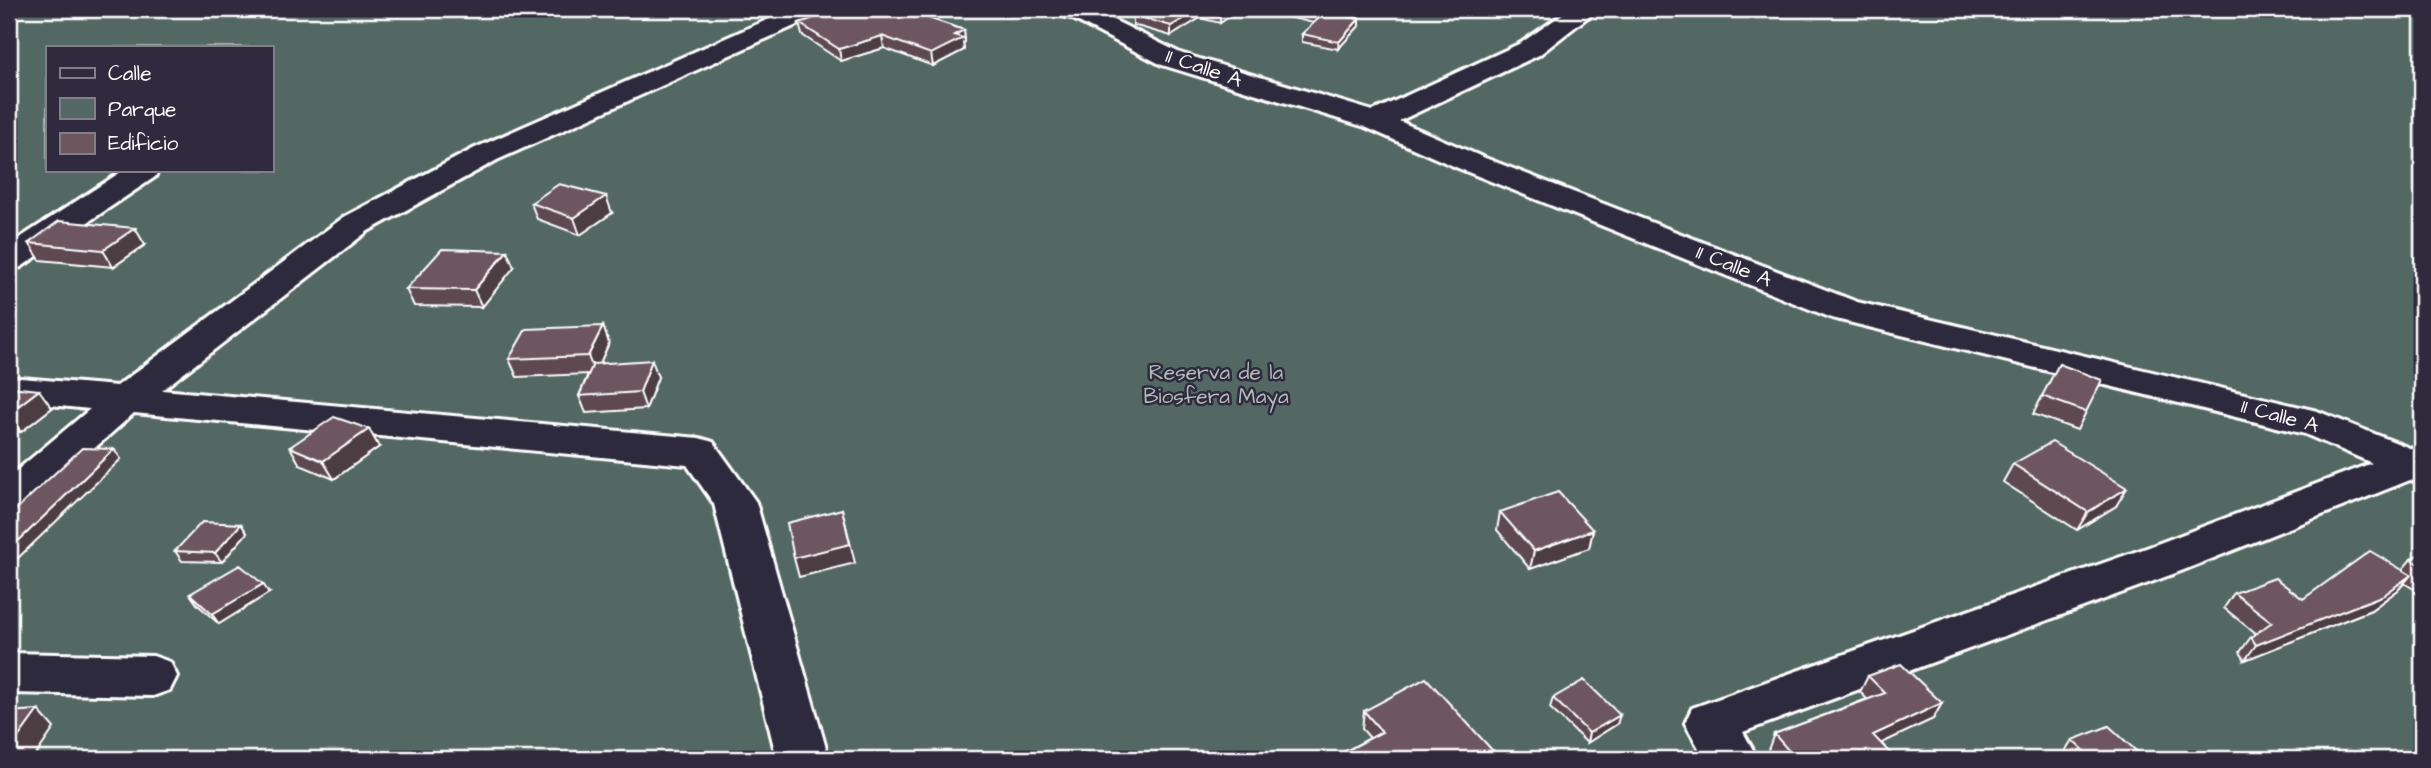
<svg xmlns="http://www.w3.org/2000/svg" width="2431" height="768" font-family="'Architects Daughter',sans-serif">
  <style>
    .green { fill: #536863; stroke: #a9b4b1; stroke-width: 2; fill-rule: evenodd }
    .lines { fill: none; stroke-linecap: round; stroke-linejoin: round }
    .minor-casing { stroke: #fff; stroke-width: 6 }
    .minor { fill: #2f2a3d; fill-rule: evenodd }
    .wall { fill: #5e4a51; stroke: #fff; stroke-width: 2 }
    .shaded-wall { fill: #4c3c42; stroke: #fff; stroke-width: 2 }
    .building { fill: #6d565e; stroke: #fff; stroke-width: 2 }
    .labels { text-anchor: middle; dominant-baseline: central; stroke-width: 5; stroke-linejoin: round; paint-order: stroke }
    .street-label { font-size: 21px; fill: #fff; stroke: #2f2a3d }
    .park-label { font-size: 21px; fill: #b2bbb9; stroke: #2f2a3d }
  </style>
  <rect width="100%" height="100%" fill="#3b3344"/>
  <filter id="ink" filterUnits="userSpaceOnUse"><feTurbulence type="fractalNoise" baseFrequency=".0143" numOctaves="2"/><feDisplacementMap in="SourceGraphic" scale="14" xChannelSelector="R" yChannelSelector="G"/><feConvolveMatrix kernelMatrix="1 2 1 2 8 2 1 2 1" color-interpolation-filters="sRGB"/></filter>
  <g filter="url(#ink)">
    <!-- green -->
    <path class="green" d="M 9,9 L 2422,9 L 2422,759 L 9,759 ZM 47,47 L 271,47 L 271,170 L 47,170 Z"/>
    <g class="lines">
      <!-- minor casing -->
      <g class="minor-casing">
        <path id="minor" d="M 792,9 L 825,9 L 821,14 L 497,160 L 368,231 L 162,390 L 699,438 L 713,442 L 756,502 L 829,759 L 777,759 L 714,504 L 687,465 L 134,413 L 24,511 L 9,515 L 9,477 L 90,409 L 9,401 L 9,377 L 117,386 L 344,217 L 475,148 Z
          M 1051,9 L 1091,9 L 1180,53 L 1373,111 L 1521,43 L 1570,9 L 1598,9 L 1539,55 L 1399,121 L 1480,156 L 1857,302 L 2317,411 L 2422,453 L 2422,483 L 2410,480 L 2181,571 L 1743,732 L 1758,759 L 1705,759 L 1685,723 L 1692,708 L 2149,547 L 2372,463 L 2305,434 L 1832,318 L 1458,168 L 1365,127 L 1162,65 L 1071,18 L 1055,14 Z
          M 124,170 L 159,170 L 155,177 L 21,267 L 9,270 L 9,245 Z
          M 9,653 L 153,656 L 170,662 L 177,676 L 170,690 L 153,696 L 9,693 Z"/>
      </g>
      <!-- minor -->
      <use href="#minor" class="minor"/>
    </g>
    <!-- wall -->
    <path class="wall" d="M 813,9 L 930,9 L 918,15 L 964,30 L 965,42 L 963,43 L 964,50 L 933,66 L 884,48 L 841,61 L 802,35 L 799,23 L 815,18 Z
      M 1144,9 L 1240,9 L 1220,23 L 1200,18 L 1171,36 L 1133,25 L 1133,15 Z
      M 1258,9 L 1367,9 L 1356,18 L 1359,19 L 1359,26 L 1338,49 L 1302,42 L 1302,34 L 1314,23 L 1258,10 Z
      M 531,203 L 612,213 L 580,235 L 537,219 Z
      M 29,243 L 145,245 L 113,267 L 40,260 Z
      M 514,267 L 482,307 L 414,306 L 406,289 Z
      M 603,326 L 609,343 L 600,363 L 658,377 L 646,409 L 586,413 L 579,396 L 588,374 L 517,377 L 509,359 Z
      M 2059,364 L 2086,412 L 2077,430 L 2033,414 Z
      M 9,387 L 52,408 L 21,432 L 9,431 Z
      M 290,447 L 379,447 L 334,479 L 300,465 Z
      M 2013,464 L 2116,506 L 2077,530 L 2003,482 Z
      M 1500,512 L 1593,530 L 1589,548 L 1530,569 L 1497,530 Z
      M 241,524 L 247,533 L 222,562 L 182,561 L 175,551 Z
      M 2422,552 L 2422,594 L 2404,583 L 2398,590 L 2371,610 L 2245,660 L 2240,652 L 2251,637 L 2256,634 L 2224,608 L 2234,593 L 2303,599 L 2402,570 L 2411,559 Z
      M 269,593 L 219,624 L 197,604 L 190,594 Z
      M 1868,676 L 1942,703 L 1933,719 L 1881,743 L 1891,754 L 1889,759 L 1776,759 L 1768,750 L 1774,734 L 1867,699 L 1860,692 Z
      M 1553,698 L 1617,724 L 1587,743 L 1550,708 Z
      M 1364,711 L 1493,751 L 1491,759 L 1331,759 L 1370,738 L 1362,729 Z
      M 2072,740 L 2145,759 L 2060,759 Z"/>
    <!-- shaded-wall -->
    <path class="shaded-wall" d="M 907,9 L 930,9 L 906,22 L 904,10 Z
      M 1200,9 L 1200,18 L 1171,36 L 1171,26 Z
      M 1227,9 L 1240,9 L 1220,23 L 1220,13 Z
      M 1359,9 L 1367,9 L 1349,24 L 1350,17 Z
      M 1359,19 L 1359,26 L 1338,49 L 1339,42 Z
      M 964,30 L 965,42 L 963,43 L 964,50 L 933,66 L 931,54 L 954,35 Z
      M 882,36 L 884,48 L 841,61 L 839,49 Z
      M 606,196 L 612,213 L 580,235 L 574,218 Z
      M 135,228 L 145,245 L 113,267 L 103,250 Z
      M 507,251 L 514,267 L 482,307 L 474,290 Z
      M 603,326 L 609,343 L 595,374 L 588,356 Z
      M 652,360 L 658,377 L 646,409 L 640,392 Z
      M 39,390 L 52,408 L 21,432 L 9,415 L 9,413 Z
      M 369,429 L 379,447 L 334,479 L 323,461 Z
      M 114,449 L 121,459 L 16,560 L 9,571 L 9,550 Z
      M 2127,488 L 2116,506 L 2077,530 L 2088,512 Z
      M 842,509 L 855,563 L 799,577 L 794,558 Z
      M 241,524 L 247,533 L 222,562 L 215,553 Z
      M 1593,530 L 1589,548 L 1530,569 L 1534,551 Z
      M 2411,575 L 2398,590 L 2371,610 L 2245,660 L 2256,645 Z
      M 263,584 L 269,593 L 219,624 L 212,614 Z
      M 1942,703 L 1933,719 L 1865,751 L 1873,735 Z
      M 38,710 L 54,728 L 33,759 L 9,759 L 9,750 Z
      M 1620,715 L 1617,724 L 1587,743 L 1589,733 Z
      M 1493,751 L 1491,759 L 1478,759 Z
      M 1891,754 L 1889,759 L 1878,759 Z"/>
    <!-- building -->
    <path class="building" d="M 814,9 L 907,9 L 904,10 L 964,30 L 954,35 L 963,38 L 931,54 L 882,36 L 839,49 L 799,23 L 827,14 Z
      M 1144,9 L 1200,9 L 1171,26 L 1133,15 Z
      M 1201,9 L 1227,9 L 1220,13 Z
      M 1285,9 L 1359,9 L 1350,17 L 1359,19 L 1339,42 L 1302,34 L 1320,17 Z
      M 559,184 L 606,196 L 574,218 L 531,203 Z
      M 59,221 L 135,228 L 103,250 L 29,243 Z
      M 442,249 L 507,251 L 474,290 L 406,289 Z
      M 603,326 L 588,356 L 509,359 L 526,329 Z
      M 652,360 L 640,392 L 579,396 L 593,364 Z
      M 2059,364 L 2102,380 L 2086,412 L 2042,396 Z
      M 9,387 L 39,390 L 9,413 Z
      M 334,417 L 369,429 L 323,461 L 290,447 Z
      M 2052,442 L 2127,488 L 2088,512 L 2013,464 Z
      M 82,448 L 114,449 L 9,550 L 9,516 Z
      M 1558,492 L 1593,530 L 1534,551 L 1500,512 Z
      M 842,509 L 850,544 L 794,558 L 787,523 Z
      M 202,522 L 241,524 L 215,553 L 175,551 Z
      M 2370,551 L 2411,575 L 2384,595 L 2256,645 L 2251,637 L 2272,622 L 2234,593 L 2275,578 L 2303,599 Z
      M 2422,552 L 2422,566 L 2411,559 Z
      M 240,565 L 263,584 L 212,614 L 190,594 Z
      M 1901,664 L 1942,703 L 1873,735 L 1891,754 L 1878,759 L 1796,759 L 1774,734 L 1885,693 L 1868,676 Z
      M 1426,678 L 1493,751 L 1478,759 L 1331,759 L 1382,732 L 1364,711 Z
      M 1584,680 L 1620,715 L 1589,733 L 1553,698 Z
      M 38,710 L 9,750 L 9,712 Z
      M 2109,726 L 2145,759 L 2092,759 L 2072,740 Z
      M 1720,754 L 1723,759 L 1663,759 Z"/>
  </g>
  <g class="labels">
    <!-- street labels -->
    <g class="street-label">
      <text transform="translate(1204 68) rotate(19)">11 Calle A</text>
      <text transform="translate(1734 266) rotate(22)">11 Calle A</text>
      <text transform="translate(2280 416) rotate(15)">11 Calle A</text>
    </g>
    <!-- park labels -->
    <g class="park-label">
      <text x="1216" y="372">Reserva de la<tspan x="1216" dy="24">Biosfera Maya</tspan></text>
    </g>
  </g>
  <!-- margin -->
  <rect width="2431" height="768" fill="none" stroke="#2f2a3d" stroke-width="35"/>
  <rect x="18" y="18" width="2396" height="733" fill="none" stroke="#fff" stroke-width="2.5" filter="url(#ink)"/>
  <!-- legend -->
  <rect x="46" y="46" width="228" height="126" fill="#2f2a3d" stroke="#827f8b" stroke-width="2"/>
  <rect x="60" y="68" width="35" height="10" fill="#2f2a3d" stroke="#827f8b" stroke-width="2"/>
  <text x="108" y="80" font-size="21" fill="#ffffff">Calle</text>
  <rect x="60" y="98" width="35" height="21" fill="#536863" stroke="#827f8b" stroke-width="2"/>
  <text x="108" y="116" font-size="21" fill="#ffffff">Parque</text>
  <rect x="60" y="133" width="35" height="21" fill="#6d565e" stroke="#827f8b" stroke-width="2"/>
  <text x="108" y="150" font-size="21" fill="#ffffff">Edificio</text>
</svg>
